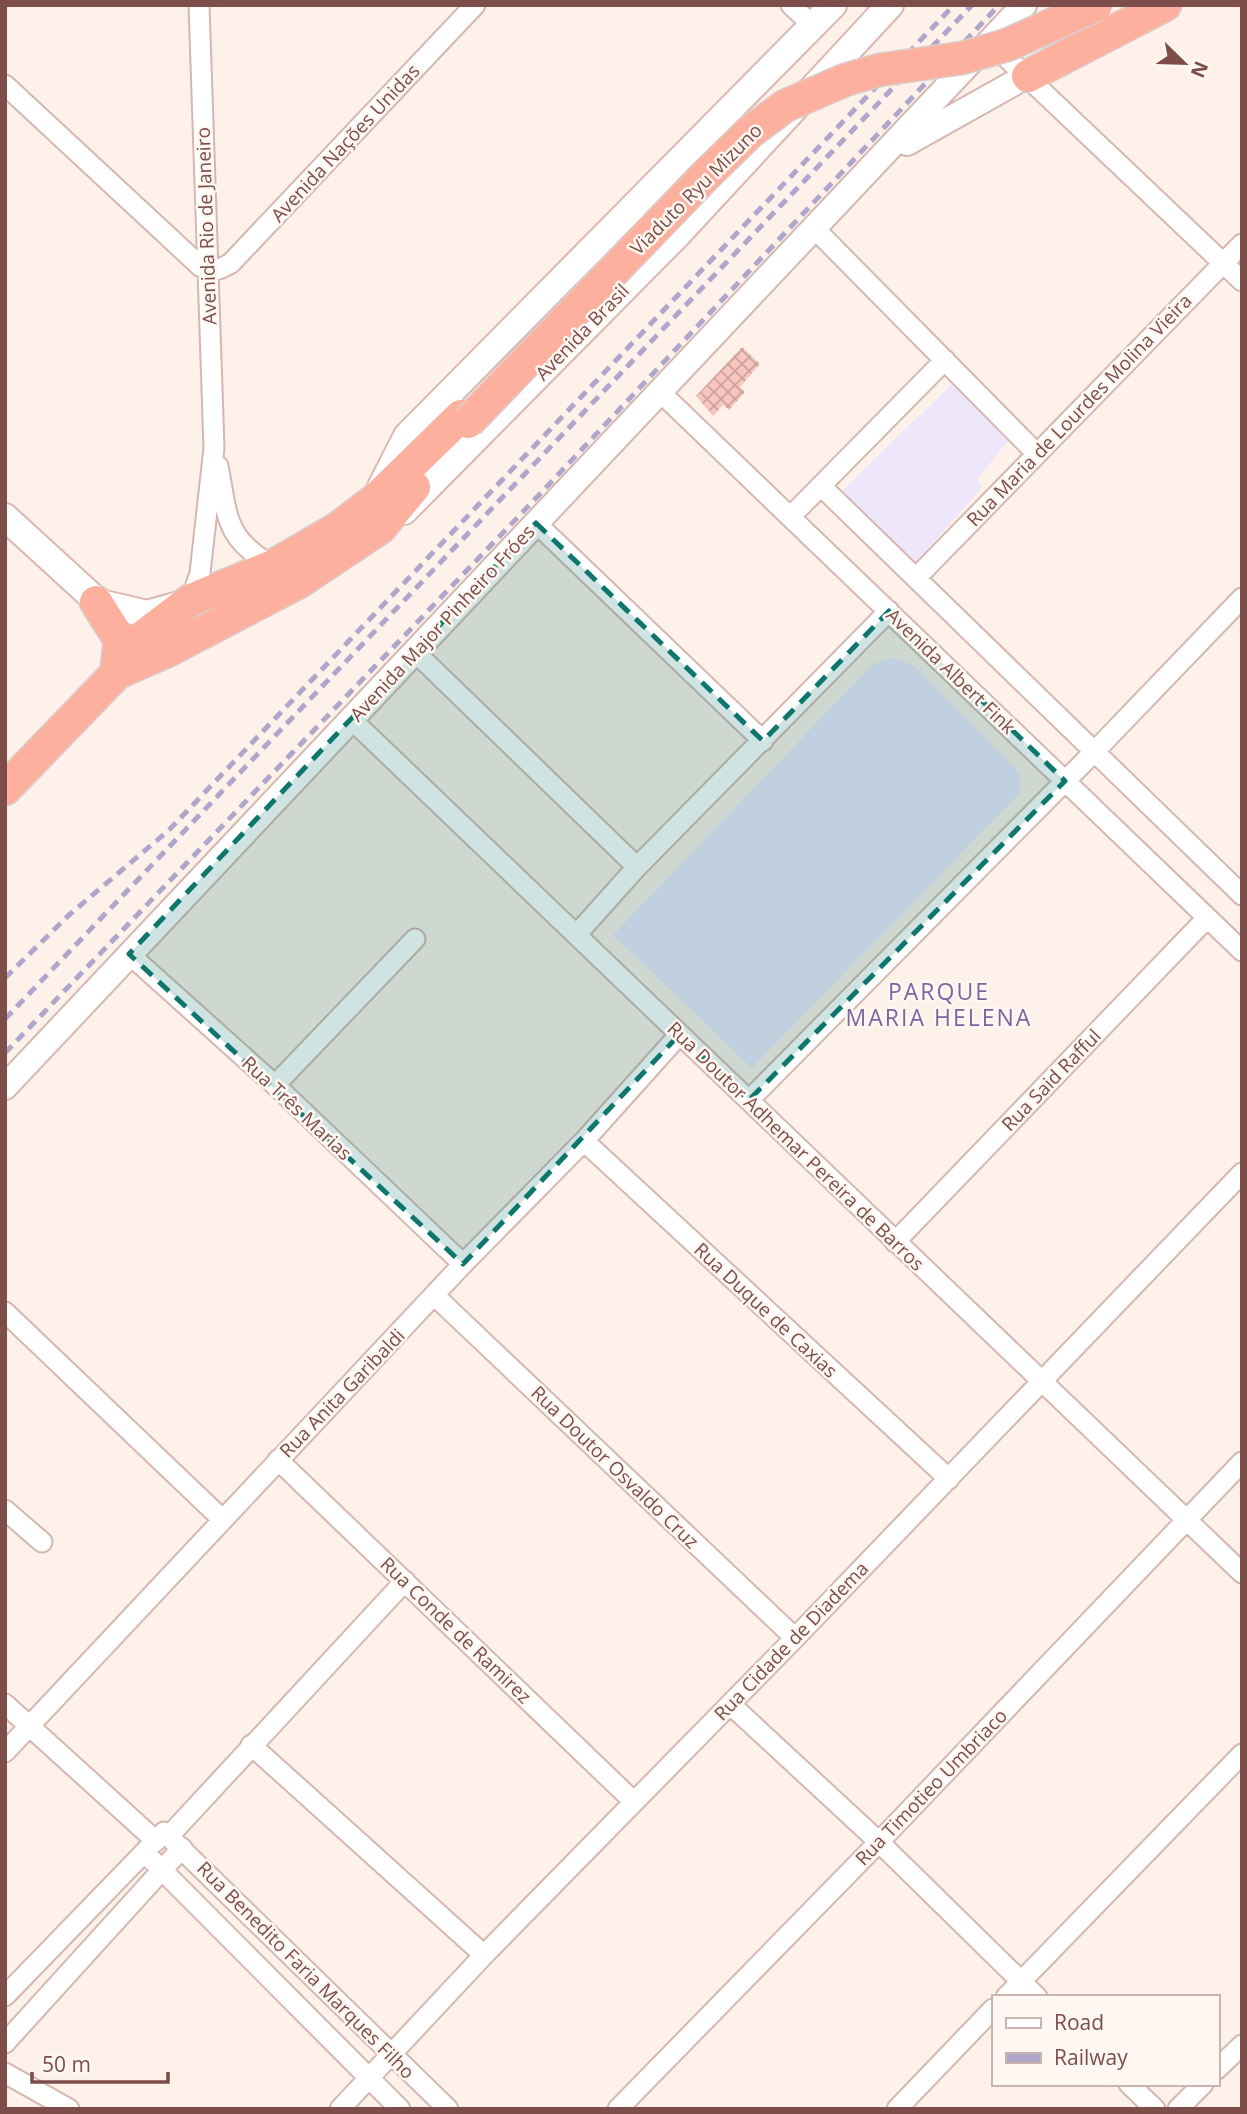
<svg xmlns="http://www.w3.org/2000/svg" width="1247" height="2114" font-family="'Open Sans',sans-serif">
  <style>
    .education { fill: #eee6fb }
    .building { fill: url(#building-cross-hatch) }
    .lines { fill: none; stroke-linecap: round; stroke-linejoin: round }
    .minor-casing { stroke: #d5b7b0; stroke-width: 23 }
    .tertiary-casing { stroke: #d5b7b0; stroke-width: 28 }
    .secondary-casing { stroke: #dbb7af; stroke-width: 30 }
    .trunk-casing { stroke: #dbcdcc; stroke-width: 35 }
    .minor { stroke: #fff; stroke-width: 19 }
    .tertiary { stroke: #fff; stroke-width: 24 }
    .secondary { stroke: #fff; stroke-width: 26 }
    .trunk { stroke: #feb09e; stroke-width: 32 }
    .rail { stroke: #b0a5cb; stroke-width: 5; stroke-dasharray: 10 7; stroke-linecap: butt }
    .trunk-bridge-casing { stroke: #dbcdcc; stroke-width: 35; stroke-linecap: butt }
    .trunk-bridge { stroke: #feb09e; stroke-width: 32 }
    .marked { fill: #0f766e; fill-opacity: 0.2; stroke: #0f766e; stroke-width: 5; stroke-dasharray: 14 9; stroke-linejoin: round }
    .labels { text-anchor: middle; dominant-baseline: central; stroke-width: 5; stroke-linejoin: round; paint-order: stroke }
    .street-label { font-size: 19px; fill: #7d4e49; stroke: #fff7f2 }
    .quarter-label { font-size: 23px; letter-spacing: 2px; fill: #7d66a0; stroke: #fff7f2 }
  </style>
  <defs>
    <pattern id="building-cross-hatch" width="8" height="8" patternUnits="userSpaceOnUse" patternTransform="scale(1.75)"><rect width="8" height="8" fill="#f7c6bf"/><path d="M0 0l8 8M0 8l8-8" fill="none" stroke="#cda39d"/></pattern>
  </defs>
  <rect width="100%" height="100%" fill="#fef1ea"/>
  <!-- education -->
  <path class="education" d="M 953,383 L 1008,441 L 977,479 L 982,487 L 916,563 L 838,495 Z
    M 893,658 L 913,665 L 1020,773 L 1020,793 L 752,1068 L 613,935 L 873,664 Z"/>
  <!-- building -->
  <path class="building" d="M 742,347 L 760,364 L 740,387 L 745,392 L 729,410 L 723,405 L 713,416 L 696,396 Z"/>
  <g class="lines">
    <!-- minor casing -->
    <g class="minor-casing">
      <path id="minor" d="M 791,5 L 813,26
        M 991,43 L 1242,281
        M 5,85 L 200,266 C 212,273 219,270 231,263 L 475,5
        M 815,229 L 1037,454
        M 659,391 L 1242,951
        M 218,466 C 228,517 224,538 273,566
        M 821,486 L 1242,895
        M 790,517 L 945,360
        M 536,523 L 763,741
        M 916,578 L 1242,244
        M 191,600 L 200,573 L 214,448 L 199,5
        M 416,653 L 637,867
        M 351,719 L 1242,1573
        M 577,934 L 637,867 L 889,611
        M 129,954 L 275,1085 L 463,1264
        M 275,1085 L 415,939
        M 749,1100 L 1095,751 L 1242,598
        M 584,1141 L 949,1479
        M 895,1242 L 1207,918
        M 435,1296 L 795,1638
        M 5,1312 L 223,1520
        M 278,1460 L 633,1801
        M 5,1510 L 42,1542
        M 5,1704 L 156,1841
        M 730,1704 L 879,1842 L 1037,1997
        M 251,1745 L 484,1955
        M 5,1752 L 463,1264 L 584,1141 L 679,1035
        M 169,1836 L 405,1581
        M 145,1853 L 400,2109
        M 5,1996 L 164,1832 L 448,2109
        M 1006,1997 L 1242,1754
        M 5,2043 L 182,1848
        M 1217,2069 L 1242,2045
        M 5,2073 L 69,2109
        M 1129,2084 L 1155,2109
        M 340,2109 L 484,1955 L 795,1638 L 1242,1173
        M 618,2109 L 879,1842 L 1242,1462
        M 897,2109 L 993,2009
        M 1178,2109 L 1203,2084"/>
    </g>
    <!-- tertiary casing -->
    <g class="tertiary-casing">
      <path id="tertiary" d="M 907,143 L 1014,83
        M 5,1087 L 1024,5"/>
    </g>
    <!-- secondary casing -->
    <g class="secondary-casing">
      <path id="secondary" d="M 381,487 L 407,436 L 833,5
        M 404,511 L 677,235 L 890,5
        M 5,517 L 112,615
        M 96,602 L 147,614 L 179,605"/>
    </g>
    <!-- trunk casing -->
    <g class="trunk-casing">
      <path id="trunk" d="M 1028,76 L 1165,5
        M 96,602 L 120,640 L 116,674
        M 117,673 L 167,651 L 299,582 L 380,528 L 414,487
        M 5,789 L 116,674 L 141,638 L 191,600 L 273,566 L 337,529 L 375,500 L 461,416"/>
    </g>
    <!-- minor -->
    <use href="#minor" class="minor"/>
    <!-- tertiary -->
    <use href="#tertiary" class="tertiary"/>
    <!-- secondary -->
    <use href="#secondary" class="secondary"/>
    <!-- trunk -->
    <use href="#trunk" class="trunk"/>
    <!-- rail -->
    <path class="rail" d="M 5,978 L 69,915 L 169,830 L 954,5
      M 5,1019 L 972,5
      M 5,1053 L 539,495 L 999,5"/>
    <!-- trunk-bridge casing -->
    <g class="trunk-bridge-casing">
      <path id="trunk-bridge" d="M 468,422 L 705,176 L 750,132 L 785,106 L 845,80 L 879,70 L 962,58 L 1007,45 L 1096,5"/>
    </g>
    <!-- trunk-bridge -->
    <use href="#trunk-bridge" class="trunk-bridge"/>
  </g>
  <!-- marked area -->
  <path class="marked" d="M 536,523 L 763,741 L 889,611 L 1065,781 L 749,1100 L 679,1035 L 463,1264 L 129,954 Z"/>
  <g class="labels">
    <!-- street labels -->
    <g class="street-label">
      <text transform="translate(345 143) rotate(-47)">Avenida Nações Unidas</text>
      <text transform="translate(696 189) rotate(-45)">Viaduto Ryu Mizuno</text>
      <text transform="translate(206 226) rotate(-92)">Avenida Rio de Janeiro</text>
      <text transform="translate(582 332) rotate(-46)">Avenida Brasil</text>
      <text transform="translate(1079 410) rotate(-46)">Rua Maria de Lourdes Molina Vieira</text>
      <text transform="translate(442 623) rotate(-47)">Avenida Major Pinheiro Fróes</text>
      <text transform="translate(951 671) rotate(44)">Avenida Albert Fink</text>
      <text transform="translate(1051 1080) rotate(-46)">Rua Said Rafful</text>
      <text transform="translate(297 1108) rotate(43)">Rua Três Marias</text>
      <text transform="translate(796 1146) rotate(44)">Rua Doutor Adhemar Pereira de Barros</text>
      <text transform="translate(766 1310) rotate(43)">Rua Duque de Caxias</text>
      <text transform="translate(342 1393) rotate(-46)">Rua Anita Garibaldi</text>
      <text transform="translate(615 1467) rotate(44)">Rua Doutor Osvaldo Cruz</text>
      <text transform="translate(456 1630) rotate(44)">Rua Conde de Ramirez</text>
      <text transform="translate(791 1641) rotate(-46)">Rua Cidade de Diadema</text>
      <text transform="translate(931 1787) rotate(-46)">Rua Timotieo Umbriaco</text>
      <text transform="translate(306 1970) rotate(45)">Rua Benedito Faria Marques Filho</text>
    </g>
    <!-- quarter labels -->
    <g class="quarter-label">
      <text x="939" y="991">PARQUE<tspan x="939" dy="26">MARIA HELENA</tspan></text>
    </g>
  </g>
  <!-- border -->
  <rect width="1247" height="2114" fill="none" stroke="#7d4e49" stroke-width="14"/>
  <!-- legend -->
  <rect x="992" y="1995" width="228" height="91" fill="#fff7f2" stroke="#cbb3ae" stroke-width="2"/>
  <rect x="1006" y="2018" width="35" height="10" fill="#ffffff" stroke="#cbb3ae" stroke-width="2"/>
  <text x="1054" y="2030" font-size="21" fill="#7d4e49">Road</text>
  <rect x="1006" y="2053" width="35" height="10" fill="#b0a5cb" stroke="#cbb3ae" stroke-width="2"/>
  <text x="1054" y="2065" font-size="21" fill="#7d4e49">Railway</text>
  <!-- north arrow -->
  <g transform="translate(1184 63) rotate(113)" stroke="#fff7f2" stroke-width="5" paint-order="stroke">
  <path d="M0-5L12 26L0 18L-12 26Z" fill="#7d4e49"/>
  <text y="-10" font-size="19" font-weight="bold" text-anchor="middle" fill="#7d4e49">N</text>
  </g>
  <!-- scale -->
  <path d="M32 2072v10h136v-10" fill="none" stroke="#7d4e49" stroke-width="3.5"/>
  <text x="42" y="2072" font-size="21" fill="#7d4e49" stroke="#fff7f2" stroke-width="5" paint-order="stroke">50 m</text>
</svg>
